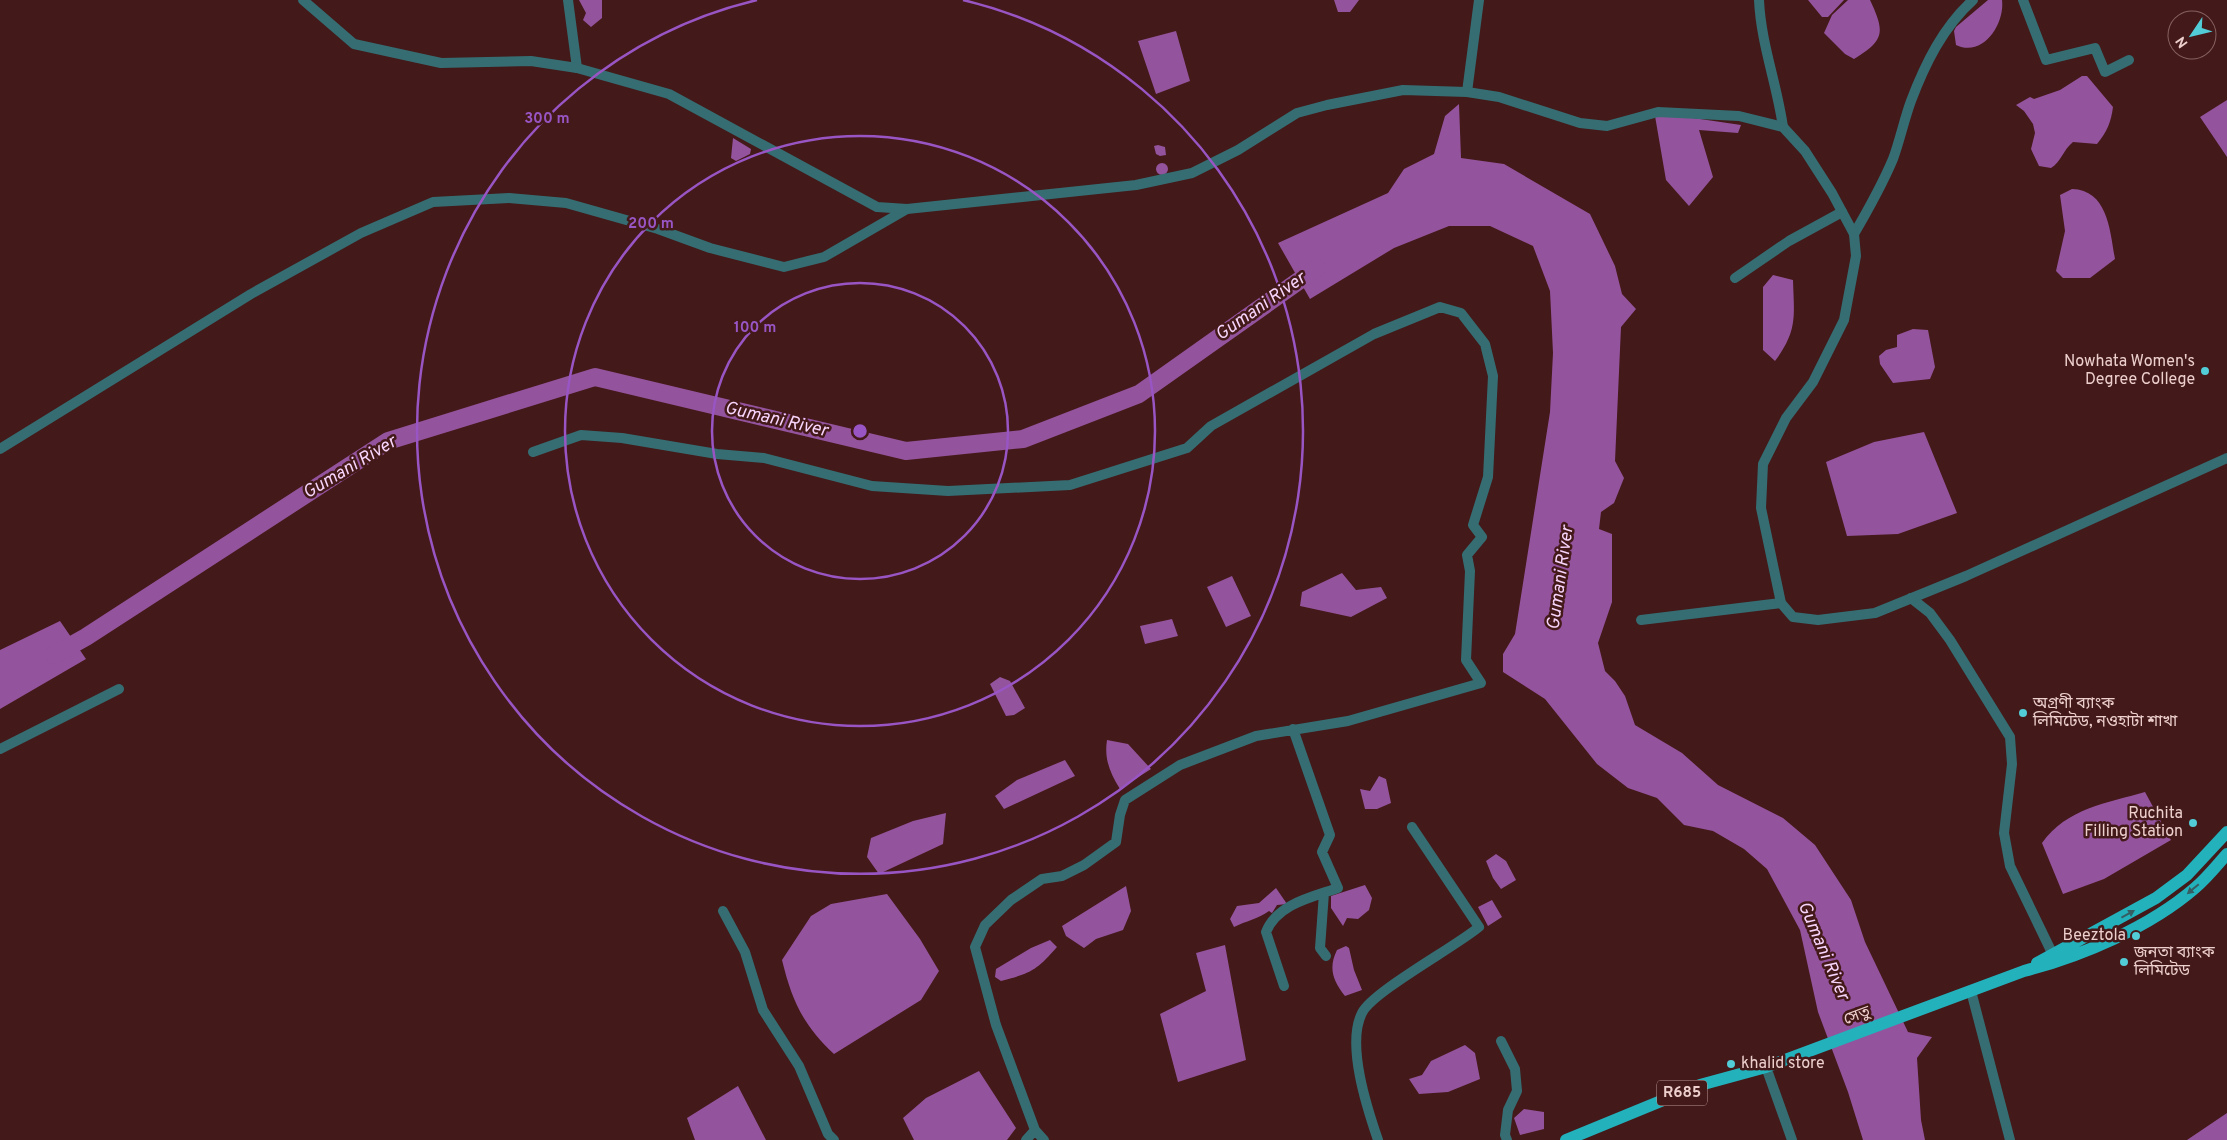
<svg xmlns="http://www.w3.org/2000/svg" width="2227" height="1140" font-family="Overpass,'Noto Sans Bengali',sans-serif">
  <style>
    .water { fill: #94539d }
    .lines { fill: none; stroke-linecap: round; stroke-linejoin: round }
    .river { stroke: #94539d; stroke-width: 18 }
    .minor { stroke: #356d72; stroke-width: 10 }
    .tertiary { stroke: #356d72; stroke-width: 10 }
    .primary { stroke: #23b1bc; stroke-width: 12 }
    .oneway { fill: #355d62 }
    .ring { fill: none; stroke: #9855c3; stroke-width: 2.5 }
    .poi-dot { fill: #52ccd6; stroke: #431919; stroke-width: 2 }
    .labels { text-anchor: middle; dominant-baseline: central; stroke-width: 5; stroke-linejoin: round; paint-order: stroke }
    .shield { fill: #431919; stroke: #ba9998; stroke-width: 1 }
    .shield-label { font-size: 15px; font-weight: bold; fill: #edd0ce }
    .poi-label { font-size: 16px; fill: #edd0ce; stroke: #431919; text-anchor: end }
    .street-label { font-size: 16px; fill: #edd0ce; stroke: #431919 }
    .water-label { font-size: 18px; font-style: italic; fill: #f7d4fb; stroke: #431919 }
    .centre { fill: #9855c3; stroke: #431919; stroke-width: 2.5 }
    .ring-label { font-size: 15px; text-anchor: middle; font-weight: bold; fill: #9855c3; stroke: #431919; stroke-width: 5; stroke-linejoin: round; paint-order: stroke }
  </style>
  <rect width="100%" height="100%" fill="#431919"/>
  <!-- water -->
  <path class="water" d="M 579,0 L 602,0 L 602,18 L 591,27 L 583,20 L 586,13 Z
    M 1334,0 L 1359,0 L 1350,12 L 1338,12 Z
    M 1808,0 L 1844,0 L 1828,17 L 1822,17 Z
    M 1848,0 L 1870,0 C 1885,32 1885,40 1854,59 L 1845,54 L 1824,33 L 1832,15 Z
    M 1988,0 L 2002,0 C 2005,24 1983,58 1956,45 L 1954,31 L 1956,27 Z
    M 1176,31 L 1190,81 L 1156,94 L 1138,41 Z
    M 2082,76 L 2087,76 L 2113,107 C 2111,122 2107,132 2097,144 L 2073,142 C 2063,150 2061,162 2051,168 L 2039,166 L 2031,149 L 2035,133 L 2033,124 L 2024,111 L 2016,105 L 2030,97 L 2034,99 L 2060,90 Z
    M 2227,100 L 2227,157 L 2200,117 Z
    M 1459,104 L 1461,158 L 1504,164 L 1590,214 L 1615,266 L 1622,294 L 1636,309 L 1621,327 L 1615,461 L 1624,478 L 1614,503 L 1601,512 L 1599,529 L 1612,534 L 1612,602 L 1598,643 L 1605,671 L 1615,681 L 1625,696 L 1635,725 L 1682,753 L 1718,785 L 1783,818 L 1815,845 L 1851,900 L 1865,942 L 1908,1032 L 1932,1037 L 1917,1058 L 1921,1120 L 1925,1140 L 1863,1140 L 1848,1092 L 1818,1012 L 1800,930 L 1767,869 L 1744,849 L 1713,831 L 1684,825 L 1657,798 L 1628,788 L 1597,764 L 1545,699 L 1503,672 L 1503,654 L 1515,634 L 1550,412 L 1553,353 L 1550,291 L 1533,246 L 1490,226 L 1449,226 L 1394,248 L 1310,299 L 1278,243 L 1388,193 L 1404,169 L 1434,154 L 1445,116 Z
    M 1673,115 L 1741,125 L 1738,133 L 1699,130 L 1713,177 L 1689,206 L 1666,180 L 1655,116 Z
    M 733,138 L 751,149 L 750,154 L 736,161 L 731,158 Z
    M 1158,145 L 1165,147 L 1166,155 L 1160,156 L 1156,154 L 1154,146 Z
    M1156 169a6 6 0 1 1 12 0a6 6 0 1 1-12 0Z
    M 2072,189 C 2108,190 2110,231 2115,259 L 2090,278 L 2063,278 L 2056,271 L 2065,231 L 2060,195 Z
    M 1773,275 L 1793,280 C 1794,316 1798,330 1775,361 L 1763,350 L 1763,287 Z
    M 1913,329 L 1928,330 L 1935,367 L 1930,379 L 1893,383 L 1880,364 L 1879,356 L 1886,350 L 1897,347 L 1897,335 Z
    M 1924,432 L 1957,513 L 1898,534 L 1847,536 L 1826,462 L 1874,442 Z
    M 1342,573 L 1356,590 L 1381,587 L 1387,598 L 1351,617 L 1300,606 L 1302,592 Z
    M 1232,576 L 1251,616 L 1226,627 L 1207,587 Z
    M 1172,619 L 1178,636 L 1145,644 L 1140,626 Z
    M 60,621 L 86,659 L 0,709 L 0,650 Z
    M 1000,677 L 1010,681 L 1025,708 L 1014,715 L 1006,716 L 990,684 Z
    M 1107,740 L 1128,744 L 1151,769 L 1120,789 C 1110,773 1104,759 1107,740 Z
    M 1065,760 L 1075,776 L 1004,809 L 995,796 L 1017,780 Z
    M 1379,776 L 1386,779 L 1391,803 L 1377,809 L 1365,809 L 1360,789 L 1370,791 Z
    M 2145,792 L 2171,840 L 2104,879 L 2063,894 L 2042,843 C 2067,808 2107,803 2145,792 Z
    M 946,813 L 943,844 L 879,874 L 867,857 L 871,838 L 913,821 Z
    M 1496,854 L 1506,861 L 1516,880 L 1501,889 L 1493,878 L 1486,861 Z
    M 1365,885 L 1372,898 L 1369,910 L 1358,919 L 1347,918 L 1343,926 L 1331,908 L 1331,896 Z
    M 1126,886 L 1131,911 L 1123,930 L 1096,939 L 1084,948 L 1066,936 L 1062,926 Z
    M 1276,888 L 1287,904 L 1277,905 L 1272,913 L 1269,911 C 1258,919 1246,921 1234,927 L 1230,919 L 1237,906 L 1259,903 Z
    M 887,894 L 920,939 L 939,971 L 921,1000 L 834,1054 C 803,1025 792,1001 782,960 L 811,916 L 831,904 Z
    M 1492,900 L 1502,917 L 1488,926 L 1478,907 Z
    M 1050,940 L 1057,947 C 1036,971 1031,973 1001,981 L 995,977 L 996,969 L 1031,948 Z
    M 1225,945 L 1246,1060 L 1178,1082 L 1160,1014 L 1206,991 L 1196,953 Z
    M 1346,946 L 1349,948 L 1354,970 L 1362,990 L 1345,996 C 1333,981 1328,968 1337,950 Z
    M 1465,1045 L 1475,1053 L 1480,1079 L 1448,1092 L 1419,1094 L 1409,1079 L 1422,1075 L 1431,1061 Z
    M 979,1071 L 1016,1128 L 1007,1140 L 914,1140 L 903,1118 L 926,1098 Z
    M 738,1086 L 766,1140 L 695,1140 L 687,1118 Z
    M 1524,1109 L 1544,1112 L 1544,1129 L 1520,1135 L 1514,1118 Z
    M 2227,1113 L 2227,1140 L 2187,1140 Z"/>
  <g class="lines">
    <!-- river -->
    <path class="river" d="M 54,655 L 86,637 L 388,441 L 595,377 L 906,451 L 1023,439 L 1139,394 L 1317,268"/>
    <!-- minor -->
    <path class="minor" d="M 568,0 L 577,68
      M 1759,0 C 1761,44 1777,84 1783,127
      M 2023,0 L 2046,60 L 2095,48 L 2105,72 L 2129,60
      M 1467,92 L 1479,0
      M 1854,234 C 1868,210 1882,185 1893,159 C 1900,140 1904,120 1911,101 C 1925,64 1943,27 1973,0
      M 1735,278 L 1789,241 L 1842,212
      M 0,449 L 251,294 L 361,233 L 433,202 L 509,198 L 566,203 L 658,229 L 710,248 L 784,267 L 824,257 L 907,209
      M 533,452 L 581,435 L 622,438 L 717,454 L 764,458 L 872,486 L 948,491 L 1070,485 L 1187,448 L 1211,426 L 1374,334 L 1440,307 L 1461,313 L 1485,344 L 1493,376 L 1488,477 L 1473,525 L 1482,537 L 1467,555 L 1470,571 L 1466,660 L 1481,683 L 1348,721 L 1256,736 L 1180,765 L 1125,800 L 1120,815 L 1116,842 L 1084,865 L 1062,876 L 1042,879 L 1011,900 L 985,925 L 975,947 L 996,1025 L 1035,1130 L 1044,1140
      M 1911,598 L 1930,613 L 1950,640 L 2010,737 L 2012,764 L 2004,833 L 2010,866 L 2055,959
      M 1641,620 L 1781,603
      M 0,749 L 119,689
      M 1324,893 L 1320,948 L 1326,956
      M 723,911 L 745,952 L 763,1010 L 799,1066 L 828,1134 L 834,1140
      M 1284,986 L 1266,932 C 1277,904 1312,897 1338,888 L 1322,852 L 1330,835 L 1293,729
      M 1971,991 L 2010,1140
      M 1501,1041 L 1515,1069 L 1517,1091 L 1508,1110 L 1505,1135 L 1507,1140
      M 1766,1067 L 1792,1140
      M 1026,1140 L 1035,1130
      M 1378,1140 C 1367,1108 1346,1044 1362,1013 C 1372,992 1455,947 1479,927 L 1412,827"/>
    <!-- tertiary -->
    <path class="tertiary" d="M 303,0 L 354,44 L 441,63 L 531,61 L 577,68 L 669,94 L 877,207 L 907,209 L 1060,193 L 1136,185 L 1192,173 L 1238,150 L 1297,113 L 1327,105 L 1403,90 L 1467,92 L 1499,97 L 1580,123 L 1607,126 L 1658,112 L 1739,116 L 1783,127 L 1805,151 L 1832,193 L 1854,234 L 1856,256 L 1844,320 L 1813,382 L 1786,418 L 1763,464 L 1761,508 L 1781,603 L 1793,617 L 1818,620 L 1875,613 L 1966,576 L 2227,458"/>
    <!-- primary -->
    <path class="primary" d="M 2037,963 L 2156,898 L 2187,875 L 2227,832
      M 1566,1140 L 1700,1085 L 1766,1067 L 2024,971 C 2082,956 2150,927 2195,888 C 2207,878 2217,865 2227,854"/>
  </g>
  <!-- one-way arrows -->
  <defs><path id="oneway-solid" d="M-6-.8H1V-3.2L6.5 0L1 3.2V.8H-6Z" transform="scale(1.25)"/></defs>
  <g class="oneway">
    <use href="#oneway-solid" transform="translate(2193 889) rotate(140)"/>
    <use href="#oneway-solid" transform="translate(2128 914) rotate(-29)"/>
  </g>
  <!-- distance rings -->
  <g class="ring">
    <circle cx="860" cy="431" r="148"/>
    <circle cx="860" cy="431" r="295"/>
    <path d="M963 0A443 443 0 1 1 757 0"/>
  </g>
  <!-- markers -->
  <g class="poi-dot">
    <circle cx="2205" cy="371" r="5"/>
    <circle cx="2023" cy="713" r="5"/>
    <circle cx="2193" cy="823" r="5"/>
    <circle cx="2136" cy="936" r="5"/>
    <circle cx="2124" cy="962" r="5"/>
    <circle cx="1731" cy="1064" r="5"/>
  </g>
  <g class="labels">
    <!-- shield labels -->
    <rect class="shield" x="1657" y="1080.5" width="50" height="25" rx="4"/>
    <g class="shield-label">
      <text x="1682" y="1093">R685</text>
    </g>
    <!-- poi labels -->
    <g class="poi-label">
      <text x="2195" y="362">Nowhata Women's<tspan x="2195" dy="18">Degree College</tspan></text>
      <text x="2033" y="704" text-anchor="start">অগ্রণী ব্যাংক<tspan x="2033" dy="18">লিমিটেড, নওহাটা শাখা</tspan></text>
      <text x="2183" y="814">Ruchita<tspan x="2183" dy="18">Filling Station</tspan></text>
      <text x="2126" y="936">Beeztola</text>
      <text x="2134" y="953" text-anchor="start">জনতা ব্যাংক<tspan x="2134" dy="18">লিমিটেড</tspan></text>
      <text x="1741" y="1064" text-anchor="start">khalid store</text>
    </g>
    <!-- street labels -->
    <g class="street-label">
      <text transform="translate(1857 1016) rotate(-20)">সেতু</text>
    </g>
    <!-- water labels -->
    <g class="water-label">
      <text transform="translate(1261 307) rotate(-35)">Gumani River</text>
      <text transform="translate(776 420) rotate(13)">Gumani River</text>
      <text transform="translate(350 468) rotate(-31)">Gumani River</text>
      <text transform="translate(1561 578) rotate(-82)">Gumani River</text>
      <text transform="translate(1823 951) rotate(67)">Gumani River</text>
    </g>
  </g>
  <circle cx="860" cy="431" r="8" class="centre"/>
  <g class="ring-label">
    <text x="547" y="123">300 m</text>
    <text x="651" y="228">200 m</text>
    <text x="755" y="332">100 m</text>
  </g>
  <!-- north arrow -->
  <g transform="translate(2192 35) rotate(235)"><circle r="24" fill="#431919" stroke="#876261"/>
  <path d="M0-4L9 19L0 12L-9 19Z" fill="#52ccd6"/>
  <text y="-8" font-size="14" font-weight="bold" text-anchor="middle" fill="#edd0ce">N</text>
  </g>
</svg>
